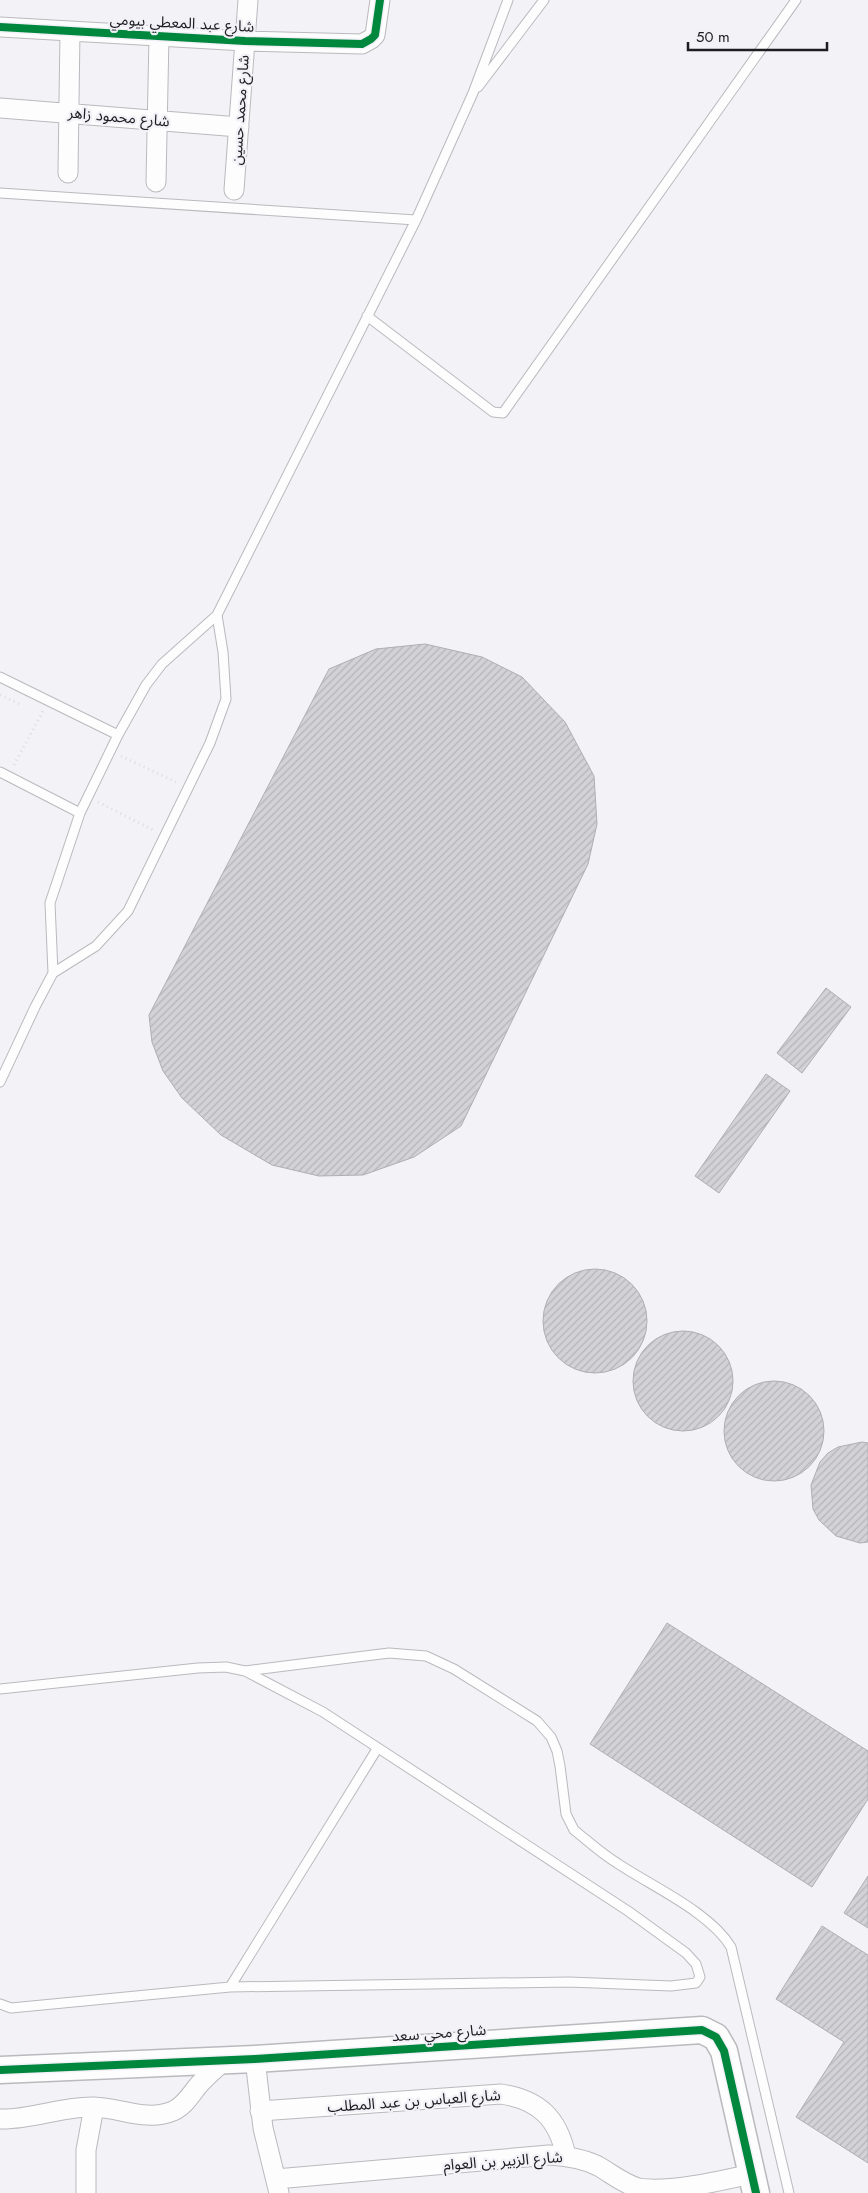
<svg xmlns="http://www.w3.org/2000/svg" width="868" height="2193" font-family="Jost,'Noto Sans Arabic',sans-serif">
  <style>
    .building { fill: url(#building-hatch); stroke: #afaeb1 }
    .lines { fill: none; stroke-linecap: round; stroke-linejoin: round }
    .lane-casing { stroke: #bab9bd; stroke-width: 11 }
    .street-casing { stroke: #bab9bd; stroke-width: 21 }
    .secondary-casing { stroke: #bab9bd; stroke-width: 29 }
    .path { stroke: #ddddde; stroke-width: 3; stroke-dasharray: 1 4; stroke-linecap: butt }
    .lane { stroke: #fdfdfe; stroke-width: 9 }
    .street { stroke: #fdfdfe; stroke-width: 19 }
    .secondary { stroke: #fdfdfe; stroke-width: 26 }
    .cycleway-casing { stroke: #f2f1f8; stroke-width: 11 }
    .cycleway { stroke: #00873e; stroke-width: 8 }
    .labels { text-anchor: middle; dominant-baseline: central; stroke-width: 4.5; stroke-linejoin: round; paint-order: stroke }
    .street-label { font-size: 15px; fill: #1e1d20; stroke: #f2f1f8 }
  </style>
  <defs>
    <pattern id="building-hatch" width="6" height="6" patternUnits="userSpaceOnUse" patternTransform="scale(1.25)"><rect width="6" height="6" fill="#d3d2d6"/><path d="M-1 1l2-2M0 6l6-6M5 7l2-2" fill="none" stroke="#b5b4b7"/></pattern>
  </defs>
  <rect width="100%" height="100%" fill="#f3f2f7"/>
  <!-- building -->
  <path class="building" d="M 425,644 L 482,657 L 522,677 L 565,722 L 594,776 L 597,824 L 588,864 L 461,1126 L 414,1157 L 363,1175 L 319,1176 L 272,1165 L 221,1135 L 182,1098 L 163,1071 L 152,1042 L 149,1015 L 329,669 L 376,649 Z
    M 826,988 L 851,1007 L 802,1073 L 777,1053 Z
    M 766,1074 L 790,1091 L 719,1193 L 695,1176 Z
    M543 1321a52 52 0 1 1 104 0a52 52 0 1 1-104 0Z
    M633 1381a50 50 0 1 1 100 0a50 50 0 1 1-100 0Z
    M724 1431a50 50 0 1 1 100 0a50 50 0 1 1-100 0Z
    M 862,1442 L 868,1443 L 868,1542 L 860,1543 L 836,1536 L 819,1520 L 813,1509 L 811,1485 L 820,1462 L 828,1453 L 838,1447 Z
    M 667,1623 L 868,1751 L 868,1799 L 812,1887 L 590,1744 Z
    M 868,1876 L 868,1928 L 844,1913 Z
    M 822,1926 L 868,1955 L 868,2163 L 796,2117 L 844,2042 L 776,1999 Z"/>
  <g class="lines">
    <!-- lane casing -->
    <g class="lane-casing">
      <path id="lane" d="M 478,87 L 544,0
        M 0,193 L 416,220
        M 367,316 L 493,412 L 503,413 L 796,0
        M 0,677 L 118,735
        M 0,772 L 80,813
        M 53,973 L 50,903 L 80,813 L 118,735 L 146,685 L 162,664 L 217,615 L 416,220 L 473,93 L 508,0
        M 0,1082 L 35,1007 L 53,973 L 96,946 L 128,911 L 210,743 L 226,699 L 223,652 L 217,615
        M 245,1671 L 389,1653 L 426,1656 L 454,1669 L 537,1721 L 551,1737 L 557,1751 L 560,1766 L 566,1814 L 574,1830 C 588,1841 602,1854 617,1863 C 651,1886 710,1912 731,1947 L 789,2193
        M 0,1689 L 198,1668 L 226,1667 L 245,1671 L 323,1712 L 628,1911 L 686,1953 L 696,1964 L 700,1977 L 696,1983 L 671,1986 L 569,1982 L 230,1987 L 11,2008 L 0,2004
        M 230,1987 L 377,1749"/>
    </g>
    <!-- street casing -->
    <g class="street-casing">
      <path id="street" d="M 0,27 L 245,41 L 362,44 L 371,39 L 375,35 L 380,0
        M 0,108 L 239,127
        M 68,173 L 70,31
        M 156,182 L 159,36
        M 234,190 L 248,0
        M 255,2059 L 263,2128 L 279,2193
        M 260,2111 L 501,2094 C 539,2100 558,2118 566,2156
        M 0,2119 C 32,2120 62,2106 94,2107 C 121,2108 147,2122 173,2111 C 184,2106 190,2096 197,2087 C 205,2077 215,2069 225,2060
        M 276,2179 L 549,2155 C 566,2156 582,2158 598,2166 C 612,2174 622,2183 638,2188 C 670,2193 719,2181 752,2174
        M 86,2193 L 86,2150 L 94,2107"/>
    </g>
    <!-- secondary casing -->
    <g class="secondary-casing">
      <path id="secondary" d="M 0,2070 L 255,2059 L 702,2030 L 716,2037 L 724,2051 L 756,2193"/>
    </g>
    <!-- path -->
    <path class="path" d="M 0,695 L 22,705
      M 121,756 L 176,782
      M 14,765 L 43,711
      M 98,802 L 155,831"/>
    <!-- lane -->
    <use href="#lane" class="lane"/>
    <!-- street -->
    <use href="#street" class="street"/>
    <!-- secondary -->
    <use href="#secondary" class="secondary"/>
    <!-- cycleway casing -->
    <g class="cycleway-casing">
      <path id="cycleway" d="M 0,27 L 245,41 L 362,44 L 371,39 L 375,35 L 380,0
        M 0,2070 L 255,2059 L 702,2030 L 716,2037 L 724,2051 L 756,2193"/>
    </g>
    <!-- cycleway -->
    <use href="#cycleway" class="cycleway"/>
  </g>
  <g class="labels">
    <!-- street labels -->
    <g class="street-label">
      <text transform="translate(182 23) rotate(3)">شارع عبد المعطي بيومي</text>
      <text transform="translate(240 110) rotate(-86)">شارع محمد حسين</text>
      <text transform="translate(119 117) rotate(5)">شارع محمود زاهر</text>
      <text transform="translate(439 2033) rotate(-4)">شارع محي سعد</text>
      <text transform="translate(414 2101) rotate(-4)">شارع العباس بن عبد المطلب</text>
      <text transform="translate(503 2161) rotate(-4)">شارع الزبير بن العوام</text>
    </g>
  </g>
  <!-- scale -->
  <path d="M688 42v8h139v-8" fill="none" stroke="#1e1d20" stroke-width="2.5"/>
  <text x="696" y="42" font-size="15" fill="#1e1d20" stroke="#f2f1f8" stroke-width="4" paint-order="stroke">50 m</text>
</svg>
